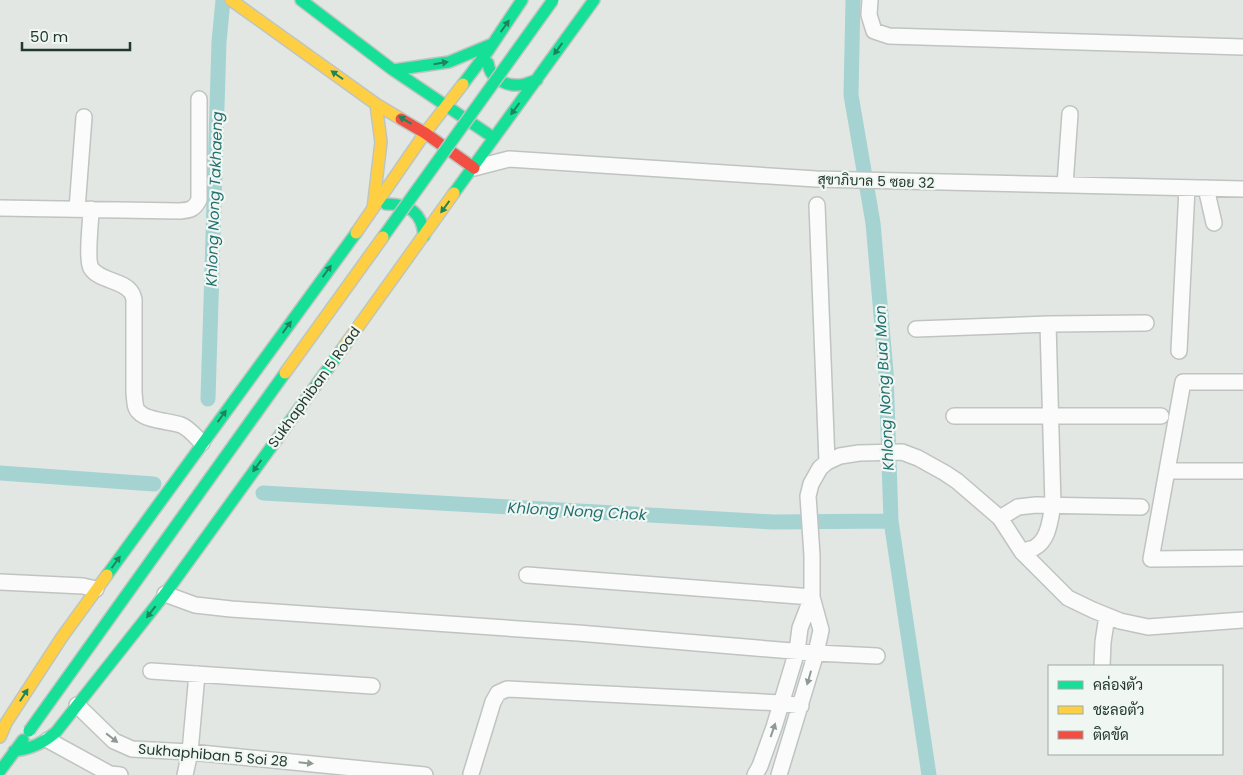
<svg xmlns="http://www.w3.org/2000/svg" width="1243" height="775" font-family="Poppins,Sarabun,sans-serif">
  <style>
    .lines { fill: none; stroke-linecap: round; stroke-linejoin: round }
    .canal { stroke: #a5d3d2; stroke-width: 15 }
    .street-casing { stroke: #bfc4c1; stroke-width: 18 }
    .fast-casing { stroke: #bec5c1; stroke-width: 14 }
    .slow-casing { stroke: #bec5c1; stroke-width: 14 }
    .jam-casing { stroke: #bec5c1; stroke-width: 14 }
    .street { stroke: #fbfbfb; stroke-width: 15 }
    .fast { stroke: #16e098; stroke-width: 11 }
    .slow { stroke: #ffcf43; stroke-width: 11 }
    .jam { stroke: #f24e42; stroke-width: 11 }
    .fast-bridge-casing { stroke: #bec5c1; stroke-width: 14; stroke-linecap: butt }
    .slow-bridge-casing { stroke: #bec5c1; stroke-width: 14; stroke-linecap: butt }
    .fast-bridge { stroke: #16e098; stroke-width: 11 }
    .slow-bridge { stroke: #ffcf43; stroke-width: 11 }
    .oneway { fill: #1d845e }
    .oneway2 { fill: #8e9a94 }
    .labels { text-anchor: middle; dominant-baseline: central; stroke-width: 4.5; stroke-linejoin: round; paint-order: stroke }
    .street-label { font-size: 14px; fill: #22382e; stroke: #f0f6f2 }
    .water-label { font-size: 15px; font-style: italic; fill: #216f6f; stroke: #f0f6f2 }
  </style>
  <rect width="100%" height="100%" fill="#e2e7e4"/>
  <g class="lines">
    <!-- canal -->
    <path class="canal" d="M 853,0 L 851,95 L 873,223 L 886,372 L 891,521 L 929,775
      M 208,399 L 219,42 L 223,0
      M 0,473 L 154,484
      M 263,493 L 773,522 L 891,521"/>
    <!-- street casing -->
    <g class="street-casing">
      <path id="street" d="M 870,0 L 869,15 L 874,31 L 889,36 L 1243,47
        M 474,168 L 509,159 L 816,179 L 1243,189
        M 1065,185 L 1070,114
        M 1206,188 L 1214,223
        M 817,205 L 827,462
        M 0,208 L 180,211 C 191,210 194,209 199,200 L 199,99
        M 77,209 L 84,117
        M 91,209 C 91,221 86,259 91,268 C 99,281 123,280 131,292 C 133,294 133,297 134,299 L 134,393 C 135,399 134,408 139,412 C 147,421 170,421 181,425 C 189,428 196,437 202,443
        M 916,329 L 1048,324 L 1146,323
        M 1179,351 L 1187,188
        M 1243,382 L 1183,382 L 1151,559 L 1243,558
        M 954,416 L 1161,416
        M 1167,471 L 1243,471
        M 1000,518 L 1018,507 L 1036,505 L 1141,507
        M 1022,552 C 1026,550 1030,549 1034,548 C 1049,540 1050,520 1053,505 L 1048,324
        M 527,575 L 812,597
        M 0,582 L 83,586 L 96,589
        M 165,594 L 195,605 L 231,609 L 578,633 L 816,653 L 877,656
        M 1102,666 L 1103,642 L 1107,616
        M 151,671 L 372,686
        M 77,705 L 114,741 L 132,749 L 190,752 L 425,775
        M 48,740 L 110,774 L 120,775
        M 471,774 L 493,702 L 498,693 L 507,689 L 781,703 L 801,706
        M 185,775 L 190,752 L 197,674
        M 755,775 L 760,766 L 774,727 L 797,651 L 800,628 L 812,597
        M 779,775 L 816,653 L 821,630 L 812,597 L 812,555 L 808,496 L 811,484 L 820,468 L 827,462 L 840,456 L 859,453 L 902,452 L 918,458 L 945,473 L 957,481 L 1000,518 L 1022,552 L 1068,598 L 1093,610 L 1120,621 L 1148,627 L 1243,620"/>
    </g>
    <!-- fast casing -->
    <g class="fast-casing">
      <path id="fast" d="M 301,0 L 393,70 L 494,138
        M 488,63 C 490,80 509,88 525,84 C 529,83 533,81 537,80
        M 393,70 L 449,62 L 492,44
        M 463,84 L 488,51 L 522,0
        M 454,193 L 594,0
        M 386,204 C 409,204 422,212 424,236
        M 107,575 L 356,233
        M 14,751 C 30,749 44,743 56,732 L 165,594 L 345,345
        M 0,771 L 23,740"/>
    </g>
    <!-- slow casing -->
    <g class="slow-casing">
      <path id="slow" d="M 231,0 L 376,104 L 401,119
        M 373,209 L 381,142 L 376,104
        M 356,233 L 425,133 L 463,84
        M 345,345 L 454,193
        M 0,737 L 6,723 L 62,637 L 107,575"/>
    </g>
    <!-- jam casing -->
    <g class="jam-casing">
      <path id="jam" d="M 401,119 L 425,133 L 474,168"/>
    </g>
    <!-- street -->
    <use href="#street" class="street"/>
    <!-- fast -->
    <use href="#fast" class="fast"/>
    <!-- slow -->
    <use href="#slow" class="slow"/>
    <!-- jam -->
    <use href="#jam" class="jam"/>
    <!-- fast-bridge casing -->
    <g class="fast-bridge-casing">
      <path id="fast-bridge" d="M 383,237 L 553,0
        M 29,731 L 285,373"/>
    </g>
    <!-- slow-bridge casing -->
    <g class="slow-bridge-casing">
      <path id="slow-bridge" d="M 285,373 L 383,237"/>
    </g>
    <!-- fast-bridge -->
    <use href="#fast-bridge" class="fast-bridge"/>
    <!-- slow-bridge -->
    <use href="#slow-bridge" class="slow-bridge"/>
  </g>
  <!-- one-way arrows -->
  <defs><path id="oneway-solid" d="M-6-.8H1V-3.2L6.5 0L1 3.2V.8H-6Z" transform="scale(1.25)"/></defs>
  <g class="oneway">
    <use href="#oneway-solid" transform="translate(505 26) rotate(-55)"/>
    <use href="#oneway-solid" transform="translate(558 49) rotate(126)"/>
    <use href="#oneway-solid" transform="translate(441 63) rotate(-9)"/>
    <use href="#oneway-solid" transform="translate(337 75) rotate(-145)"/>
    <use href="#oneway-solid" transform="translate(515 109) rotate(126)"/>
    <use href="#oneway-solid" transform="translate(405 120) rotate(-149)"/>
    <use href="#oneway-solid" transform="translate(445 207) rotate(126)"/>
    <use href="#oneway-solid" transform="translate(327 271) rotate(-54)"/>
    <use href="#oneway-solid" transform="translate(287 327) rotate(-54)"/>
    <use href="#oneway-solid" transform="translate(222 416) rotate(-54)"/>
    <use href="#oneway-solid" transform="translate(257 466) rotate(126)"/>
    <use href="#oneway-solid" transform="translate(116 562) rotate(-54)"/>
    <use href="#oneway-solid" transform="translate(151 612) rotate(128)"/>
    <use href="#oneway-solid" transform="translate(24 695) rotate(-57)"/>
  </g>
  <g class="oneway2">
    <use href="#oneway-solid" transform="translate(809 678) rotate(106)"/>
    <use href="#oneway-solid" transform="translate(773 730) rotate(-71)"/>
    <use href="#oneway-solid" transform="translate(112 738) rotate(38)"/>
    <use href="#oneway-solid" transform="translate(306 763) rotate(6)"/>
  </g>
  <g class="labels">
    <!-- street labels -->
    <g class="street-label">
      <text transform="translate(876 181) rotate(2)">สุขาภิบาล 5 ซอย 32</text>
      <text transform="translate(314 387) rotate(-54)">Sukhaphiban 5 Road</text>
      <text transform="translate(213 755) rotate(5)">Sukhaphiban 5 Soi 28</text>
    </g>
    <!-- water labels -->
    <g class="water-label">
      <text transform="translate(214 199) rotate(-88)">Khlong Nong Takhaeng</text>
      <text transform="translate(884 388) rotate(-93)">Khlong Nong Bua Mon</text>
      <text transform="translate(577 511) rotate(3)">Khlong Nong Chok</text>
    </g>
  </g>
  <!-- legend -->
  <rect x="1048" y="665" width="175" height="90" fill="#f0f6f2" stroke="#9eaaa4"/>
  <rect x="1058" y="681" width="25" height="8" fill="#16e098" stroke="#9eaaa4"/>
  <text x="1093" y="690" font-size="15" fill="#22382e">คล่องตัว</text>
  <rect x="1058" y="706" width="25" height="8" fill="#ffcf43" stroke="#9eaaa4"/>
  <text x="1093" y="715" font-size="15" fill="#22382e">ชะลอตัว</text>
  <rect x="1058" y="731" width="25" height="8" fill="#f24e42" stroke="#9eaaa4"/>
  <text x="1093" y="740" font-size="15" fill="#22382e">ติดขัด</text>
  <!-- scale -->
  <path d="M22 42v8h108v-8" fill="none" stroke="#22382e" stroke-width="2.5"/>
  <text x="30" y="42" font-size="15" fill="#22382e" stroke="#f0f6f2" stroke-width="4" paint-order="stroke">50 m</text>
</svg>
